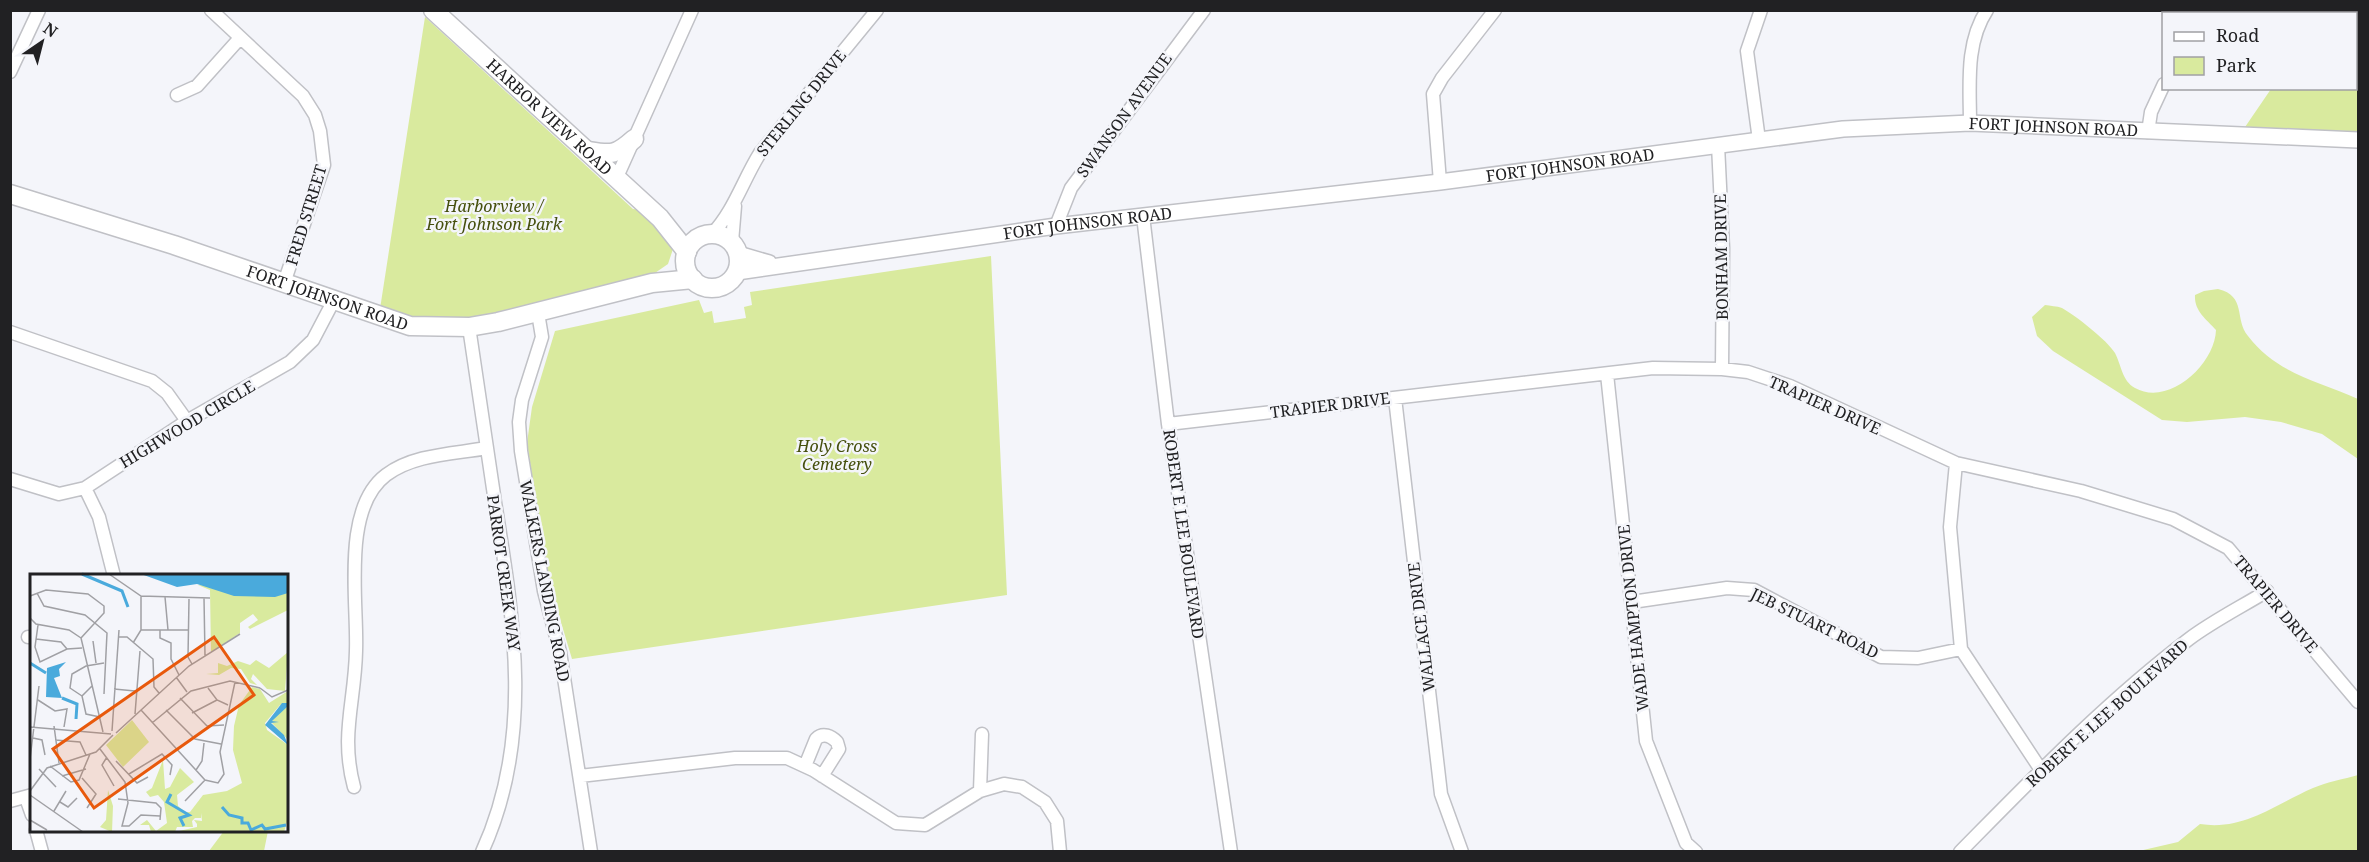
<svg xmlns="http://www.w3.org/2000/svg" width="2369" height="862" font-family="'Noto Serif',serif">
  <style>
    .green { fill: #d9ea9e }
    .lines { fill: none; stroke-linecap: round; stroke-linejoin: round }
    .minor-casing { stroke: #c0c1c6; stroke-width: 15 }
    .tertiary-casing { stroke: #c0c1c6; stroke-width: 18 }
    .secondary-casing { stroke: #c0c1c6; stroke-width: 21 }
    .minor { stroke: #fff; stroke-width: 12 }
    .tertiary { stroke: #fff; stroke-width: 15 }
    .secondary { stroke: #fff; stroke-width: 18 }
    .labels { text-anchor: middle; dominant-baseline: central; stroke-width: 5; stroke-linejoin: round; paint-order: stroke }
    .street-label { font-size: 16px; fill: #212123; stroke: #f4f5fa }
    .park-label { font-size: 16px; font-style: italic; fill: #454f0d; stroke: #f4f5fa }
    .inset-river { fill: none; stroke: #4aaadc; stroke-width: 3 }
    .inset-road { fill: none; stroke: #a0a0a4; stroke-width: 1.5 }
    .view { fill: #e8590c; fill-opacity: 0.15; stroke: #e8590c; stroke-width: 3 }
    .inset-edge { fill: none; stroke: #212123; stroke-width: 3 }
  </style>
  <rect width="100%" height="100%" fill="#f4f5fa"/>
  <!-- green -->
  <path class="green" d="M 2324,11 L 2358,11 L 2358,131 L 2243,130 L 2271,89 L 2356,88 L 2356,14 L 2322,13 Z
    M 425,17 L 633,209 L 642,210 L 674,246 L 668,264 L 652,275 L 468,320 L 407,317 L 380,309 Z
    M 991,256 L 1007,595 L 572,659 L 548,579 L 527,443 L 532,407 L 555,331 L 699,300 L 704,313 L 712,311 L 714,323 L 746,318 L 744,307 L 752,305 L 750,292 Z
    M 2218,289 C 2247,296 2234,319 2248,336 C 2277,374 2318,381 2358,399 L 2358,459 L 2322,434 L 2281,422 L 2245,417 L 2187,422 L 2162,420 L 2053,351 L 2037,336 L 2032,317 L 2045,305 C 2050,306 2057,306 2062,308 C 2076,316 2107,340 2115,353 C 2121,364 2122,381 2135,388 C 2169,407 2215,364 2216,330 C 2206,319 2194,311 2195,295 L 2204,291 Z
    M 2358,775 L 2358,851 L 2139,851 L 2178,842 L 2200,824 C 2244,831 2276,804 2313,788 C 2327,782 2344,779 2358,775 Z
    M 224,831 L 268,831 L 264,851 L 209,851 Z"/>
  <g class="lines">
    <!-- minor casing -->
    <g class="minor-casing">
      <path id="minor" d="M 211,10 L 303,96 L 315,115 L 320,131 L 324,165 L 284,283
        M 2211,14 L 2213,10
        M 10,72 L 39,10
        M 177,95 L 197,86 L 240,38
        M 1970,123 C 1970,86 1965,43 1987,10
        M 2148,132 L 2151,112 L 2164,84
        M 1759,140 L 1747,51 L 1761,10
        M 1718,145 L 1723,248 L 1722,369
        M 617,177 L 692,10
        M 1440,182 L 1433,94 L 1442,78 L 1495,10
        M 1143,216 L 1168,424 L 1231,852
        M 1056,226 L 1071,188 L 1204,10
        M 712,234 C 734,211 743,180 760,153 L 877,10
        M 732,242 L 735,206
        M 538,313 L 542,337 L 522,400 L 519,422 L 521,451 L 544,591 L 560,652 L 591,852
        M 469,327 C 478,385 486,444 495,502 C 514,620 534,739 482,852
        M 10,332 L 152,381 L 167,393 L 187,421
        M 1607,374 L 1646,741 L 1686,843 L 1696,852
        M 1395,398 L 1441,794 L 1462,852
        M 1168,424 L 1653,368 L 1722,369 L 1748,372 L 1790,386 L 1956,463 L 2081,491 L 2173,519 L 2228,548 L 2358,702
        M 1956,463 L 1950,527 L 1961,649 L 2041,770
        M 10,479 L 59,494 L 85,488 L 187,421 L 290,362 L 313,340 L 334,300
        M 85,488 L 99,517 L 114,576
        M 1632,602 L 1727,588 L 1754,590 L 1881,657 L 1918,658 L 1961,649
        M 28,637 L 32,637
        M 805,766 L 816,739 C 823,732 831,736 837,742 L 839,749 L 822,776
        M 580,776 L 735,758 L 787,758 L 813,770 L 896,823 L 925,825 L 980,791 L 1004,784 L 1022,787 L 1045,802 L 1057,821 L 1060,852
        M 354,787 C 340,735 355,702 356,651 C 358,602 341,509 386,475 C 414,454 454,454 487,448
        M 980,791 L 982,734
        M 26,798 L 32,815
        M 10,801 L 32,795
        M 36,830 L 42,852
        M 1960,852 C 2033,778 2106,702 2189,639 C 2213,621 2241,607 2267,591"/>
    </g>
    <!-- tertiary casing -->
    <g class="tertiary-casing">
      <g id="tertiary">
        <path d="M 738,254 L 769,263"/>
        <path id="s1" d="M 737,272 L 1056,226 L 1440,182 L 1843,129 L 1970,123 L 2358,140"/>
      </g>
    </g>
    <!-- secondary casing -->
    <g class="secondary-casing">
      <g id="secondary">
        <path id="s2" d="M 433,10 L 660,218 L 687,252"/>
        <path d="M 589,151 C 612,155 616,155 634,139"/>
        <path id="s3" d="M 10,194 L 174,245 L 410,326 L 469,327 L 498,322 L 652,283 L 693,279"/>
        <circle cx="712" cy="261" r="27"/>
      </g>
    </g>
    <!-- minor -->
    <use href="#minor" class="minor"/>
    <!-- tertiary -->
    <use href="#tertiary" class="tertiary"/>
    <!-- secondary -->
    <use href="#secondary" class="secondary"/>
  </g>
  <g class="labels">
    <!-- street labels -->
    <g class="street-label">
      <text transform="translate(801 103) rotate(-51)">STERLING DRIVE</text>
      <text transform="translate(1124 115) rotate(-54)">SWANSON AVENUE</text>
      <text stroke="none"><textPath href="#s2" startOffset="158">HARBOR VIEW ROAD</textPath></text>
      <text stroke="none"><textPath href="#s1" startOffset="1326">FORT JOHNSON ROAD</textPath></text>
      <text stroke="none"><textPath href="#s1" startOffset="840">FORT JOHNSON ROAD</textPath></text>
      <text transform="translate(306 215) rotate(-73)">FRED STREET</text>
      <text stroke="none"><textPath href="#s1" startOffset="354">FORT JOHNSON ROAD</textPath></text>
      <text transform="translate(1721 257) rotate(-91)">BONHAM DRIVE</text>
      <text stroke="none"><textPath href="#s3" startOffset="334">FORT JOHNSON ROAD</textPath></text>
      <text transform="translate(1330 405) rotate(-7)">TRAPIER DRIVE</text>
      <text transform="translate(1825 405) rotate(24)">TRAPIER DRIVE</text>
      <text transform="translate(187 424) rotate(-31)">HIGHWOOD CIRCLE</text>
      <text transform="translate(1184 534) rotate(82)">ROBERT E LEE BOULEVARD</text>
      <text transform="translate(504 573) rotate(82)">PARROT CREEK WAY</text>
      <text transform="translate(545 581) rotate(79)">WALKERS LANDING ROAD</text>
      <text transform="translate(2276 604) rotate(50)">TRAPIER DRIVE</text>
      <text transform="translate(1633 618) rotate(-96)">WADE HAMPTON DRIVE</text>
      <text transform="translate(1815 623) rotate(26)">JEB STUART ROAD</text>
      <text transform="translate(1421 627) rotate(-97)">WALLACE DRIVE</text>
      <text transform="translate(2107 713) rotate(-42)">ROBERT E LEE BOULEVARD</text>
    </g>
    <!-- park labels -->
    <g class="park-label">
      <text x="494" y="206">Harborview /<tspan x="494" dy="18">Fort Johnson Park</tspan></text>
      <text x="837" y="446">Holy Cross<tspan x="837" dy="18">Cemetery</tspan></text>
    </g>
  </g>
  <!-- overview -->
  <g transform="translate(30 574)">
    <rect width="258" height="258" fill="#f4f5fa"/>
    <path d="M 168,11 L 258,15 L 258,36 L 220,55 L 218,53 L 228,46 L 223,40 L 210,49 L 210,59 L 181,78 L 180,16 ZM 258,78 L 255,117 L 237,115 L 223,100 L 221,105 L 227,111 L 220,109 L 211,95 L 201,94 L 189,101 L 176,100 L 188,99 L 188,89 L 197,92 L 208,87 L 220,91 L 226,86 L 239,94 ZM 222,113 L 230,115 L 239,129 L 258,117 L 258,129 L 250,131 L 235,149 L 237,156 L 258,171 L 258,245 L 254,258 L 149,257 L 167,253 L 167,250 L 164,246 L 172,247 L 171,239 L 171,244 L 165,244 L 162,247 L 163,253 L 147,253 L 145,258 L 121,258 L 119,251 L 110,251 L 117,246 L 126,257 L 137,249 L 134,228 L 128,221 L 120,223 L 116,218 L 122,214 L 133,186 L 135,215 L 140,213 L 150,194 L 164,208 L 147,221 L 148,232 L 155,238 L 160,238 L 173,221 L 197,217 L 212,209 L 203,176 L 204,152 L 209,131 ZM 255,132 L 258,132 L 258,166 L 241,148 ZM 102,146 L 119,168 L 93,193 L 76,171 ZM 78,216 L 83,232 L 82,258 L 70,253 L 76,246 Z" fill="#d9ea9e"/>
    <path d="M 111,0 L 258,0 L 258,19 L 245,23 L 204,22 L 167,10 L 147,13 ZM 36,88 L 29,95 L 30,102 L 24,104 L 32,124 L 16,123 L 17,94 ZM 252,129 L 258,129 L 258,132 L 242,147 L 249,148 L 241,149 L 254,161 L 258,171 L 235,151 Z" fill="#4aaadc"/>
    <path class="inset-river" d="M 52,0 L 92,17 L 98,33M 0,89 L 16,99M 32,124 L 47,130 L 46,145M 141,220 L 137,228 L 159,241 L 150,244 L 154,252M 192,233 L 199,241 L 212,244 L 212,249 L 218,249 L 221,256 L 232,251 L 235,255 L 256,251"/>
    <path class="inset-road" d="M 79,0 L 111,22 L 180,24M 7,19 L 14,32 L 55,41 L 77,59 L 74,120M 0,22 L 16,16 L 58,20 L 74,32 L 74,39 L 51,64 L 73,158M 135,23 L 138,56M 174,24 L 175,82M 159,25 L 158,83 L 162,90M 0,44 L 6,50 L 39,56 L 51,64M 8,51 L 5,73 L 10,88 L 37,75 L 52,74M 111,56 L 158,56M 130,56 L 130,64 L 141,69 L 141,85 L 149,101M 88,63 L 97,63 L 123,85 L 124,113 L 129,119M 6,65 L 31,68 L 37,75M 63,67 L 66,89M 103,69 L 111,56 L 111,22M 146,103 L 157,118M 62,112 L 52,122 L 56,140 L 70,143M 178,114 L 187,126 L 198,131M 230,114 L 242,123 L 258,116M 84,115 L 105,117M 52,122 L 40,114 L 42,100 L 56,92 L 74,89M 150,124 L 177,152 L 194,151M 8,126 L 25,137 L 37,135 L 34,153M 111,136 L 175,206 L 188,209 L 194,200 L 190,178 L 205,108M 136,136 L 165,165 L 191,170M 162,139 L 187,126M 105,140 L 110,77M 122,149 L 161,117 L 200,107 L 230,114M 24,152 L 29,189M 0,153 L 81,160M 82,157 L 89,56M 86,159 L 159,92 L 210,60M 3,164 L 12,166 L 15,181M 25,166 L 50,168 L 56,181M 70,175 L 95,208 L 98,229 L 92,252 L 99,252 L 111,241 L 130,242M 77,183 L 72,191 L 84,212M 0,185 L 9,112M 86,187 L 107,209 L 118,203M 20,192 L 41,208 L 49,206 L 60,180M 9,195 L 26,213M 166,196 L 172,187 L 174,169M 99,200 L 132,180 L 142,191 L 140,201M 32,202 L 56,195M 52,204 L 66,220 L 57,234M 0,217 L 17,194 L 66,178 L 83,161M 0,221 L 53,258M 88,225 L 126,229 L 131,234 L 130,246M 155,227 L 175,206M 30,228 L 38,233 L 47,224M 24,237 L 36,217M 0,246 L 17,256"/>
    <path class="view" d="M 184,63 L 224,121 L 64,234 L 23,175 Z"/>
    <rect width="258" height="258" class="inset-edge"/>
  </g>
  <!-- border -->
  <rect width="2369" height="862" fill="none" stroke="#212123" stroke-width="24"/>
  <!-- legend -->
  <rect x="2162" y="12" width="195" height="78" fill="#f4f5fa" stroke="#a0a0a4" stroke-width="1.5"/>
  <rect x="2174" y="32" width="30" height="9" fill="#ffffff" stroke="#a0a0a4" stroke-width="1.5"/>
  <text x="2216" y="42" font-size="18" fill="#212123">Road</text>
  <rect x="2174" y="57" width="30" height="18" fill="#d9ea9e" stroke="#a0a0a4" stroke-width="1.5"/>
  <text x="2216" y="72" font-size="18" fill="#212123">Park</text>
  <!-- north arrow -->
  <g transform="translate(42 42) rotate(35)" stroke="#f4f5fa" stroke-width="4.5" paint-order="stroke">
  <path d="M0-4.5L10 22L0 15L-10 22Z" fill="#212123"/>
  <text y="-9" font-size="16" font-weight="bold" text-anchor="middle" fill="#212123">N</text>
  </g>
</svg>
